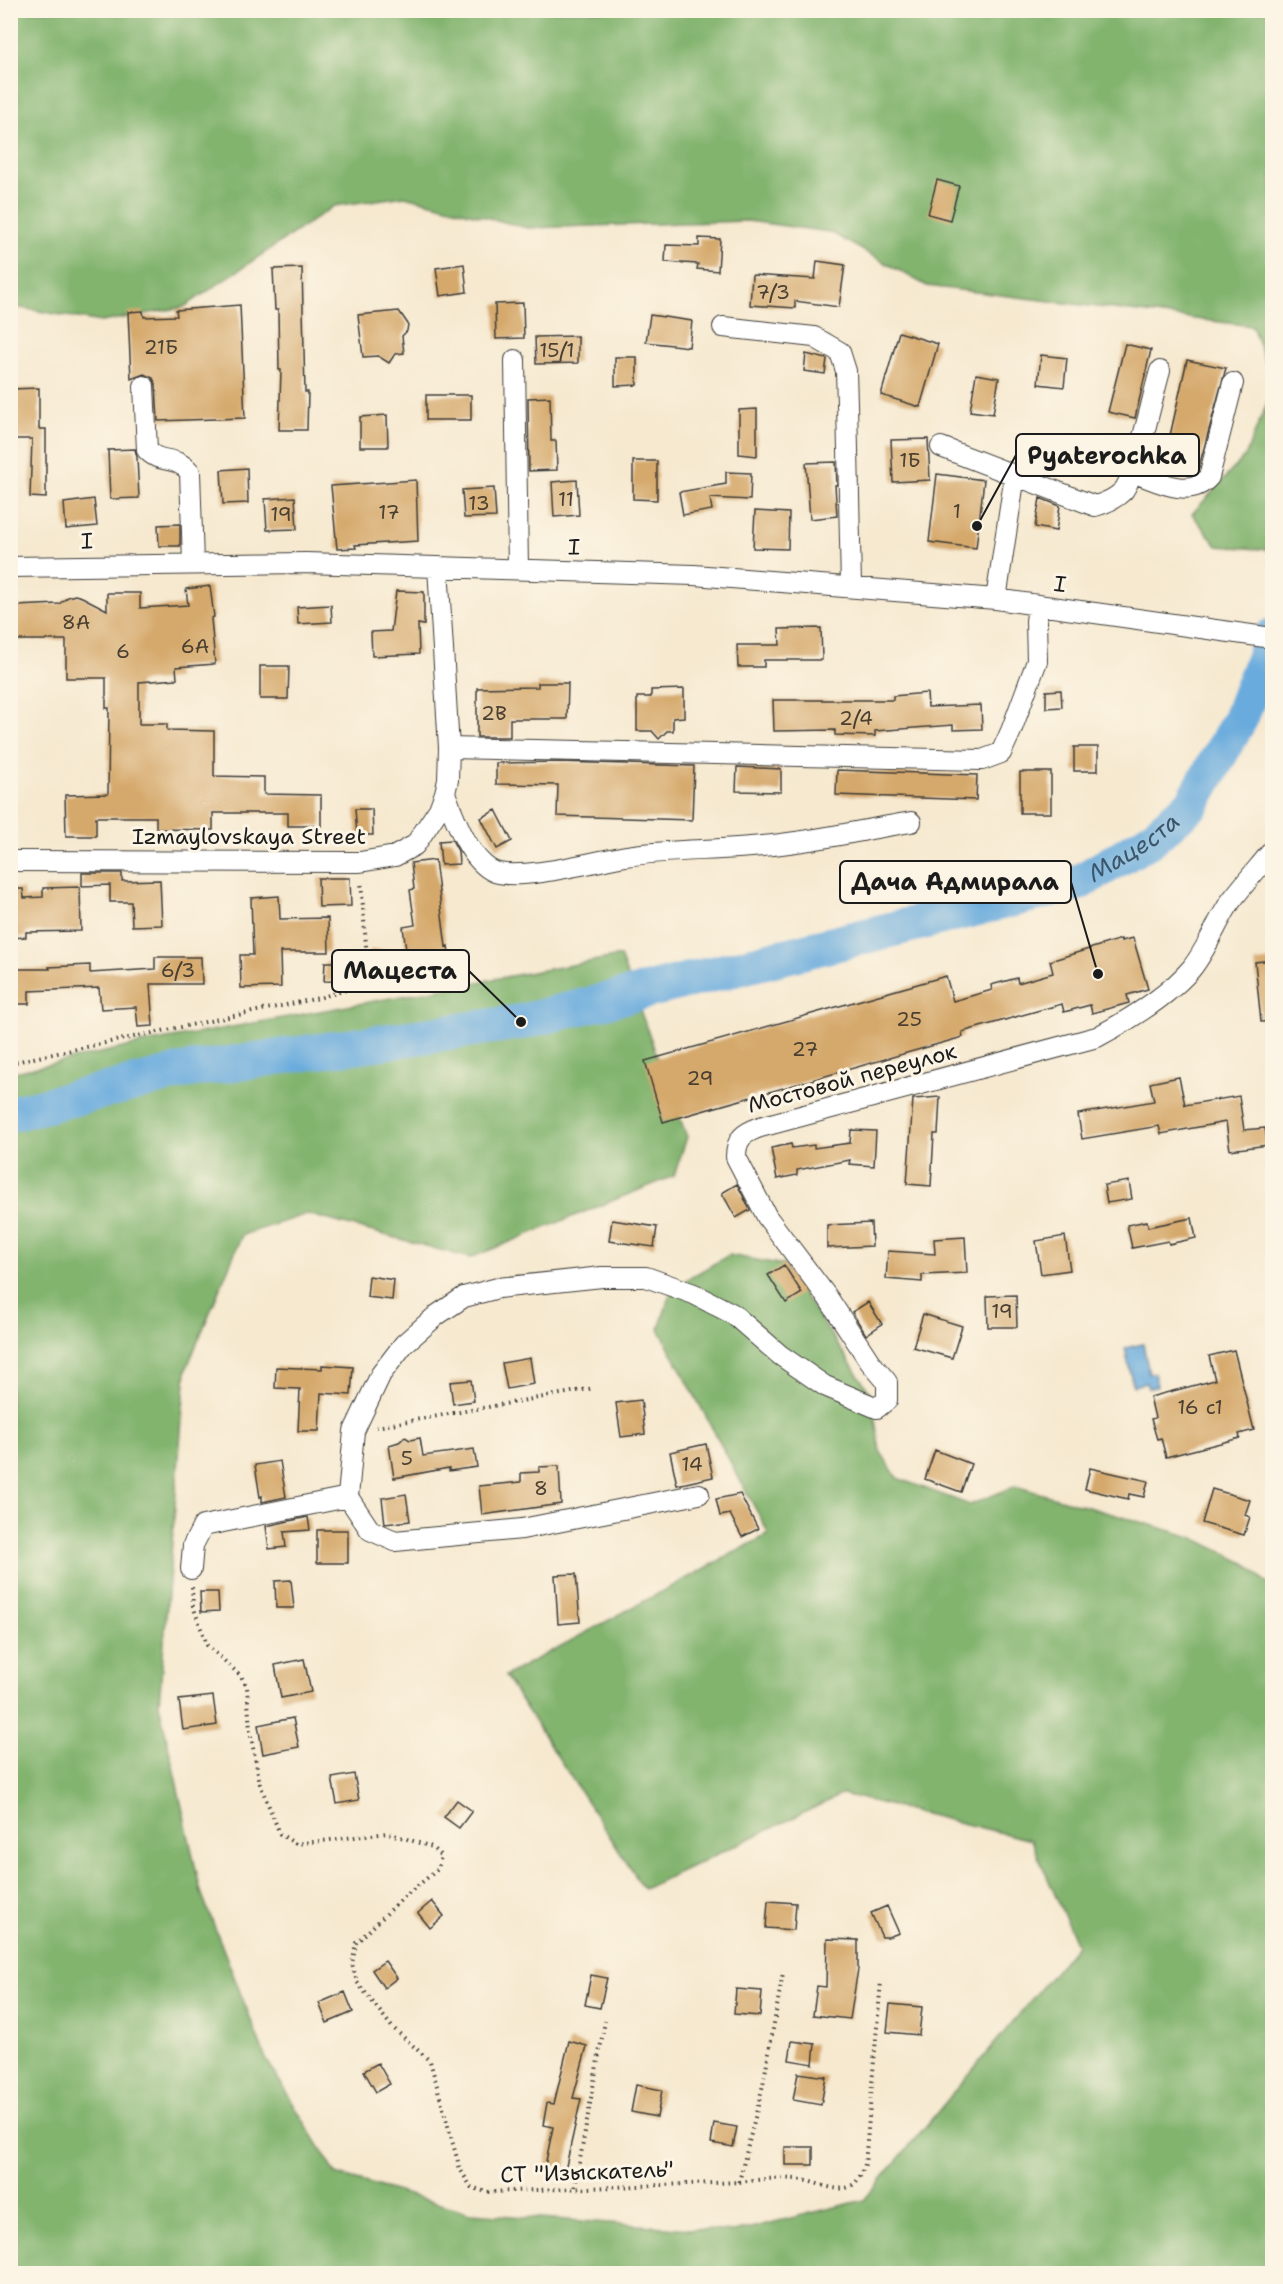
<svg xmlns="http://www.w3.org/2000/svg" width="1283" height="2284" font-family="'Shantell Sans',sans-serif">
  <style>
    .forest { fill: #82b46e; stroke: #4f6845; stroke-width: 1.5 }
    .water { fill: #69abdd; stroke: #42647c; stroke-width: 1.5 }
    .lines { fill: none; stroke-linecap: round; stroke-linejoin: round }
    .river { stroke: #69abdd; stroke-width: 36 }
    .building { fill: #d5a96c }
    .minor-casing { stroke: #3d3b37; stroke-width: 22 }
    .path { stroke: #3d3b37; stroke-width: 4; stroke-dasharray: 1.5 4.5; stroke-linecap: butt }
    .minor { stroke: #fff; stroke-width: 20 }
    .labels { text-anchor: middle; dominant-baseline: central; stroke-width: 6; stroke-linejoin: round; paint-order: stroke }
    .number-label { font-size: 20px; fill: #4a3f30 }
    .street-label { font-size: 22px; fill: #1c1c1c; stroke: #fcf5e5 }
    .water-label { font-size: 24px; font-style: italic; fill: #3b5569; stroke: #fcf5e5 }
    .leader { fill: none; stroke: #1c1c1c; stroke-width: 2 }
    .callout-dot { fill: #1c1c1c; stroke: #fcf5e5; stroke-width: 2 }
    .callout { fill: #fcf5e5; stroke: #1c1c1c; stroke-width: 2 }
    .callout-label { font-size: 24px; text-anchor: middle; font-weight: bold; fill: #1c1c1c }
  </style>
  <rect width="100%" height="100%" fill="#fcf5e5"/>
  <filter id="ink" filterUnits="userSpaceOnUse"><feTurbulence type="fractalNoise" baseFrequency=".0167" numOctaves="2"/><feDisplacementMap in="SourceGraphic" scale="12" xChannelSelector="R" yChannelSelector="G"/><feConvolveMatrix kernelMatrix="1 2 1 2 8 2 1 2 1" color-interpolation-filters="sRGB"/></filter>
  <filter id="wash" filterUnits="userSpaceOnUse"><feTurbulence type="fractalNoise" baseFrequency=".008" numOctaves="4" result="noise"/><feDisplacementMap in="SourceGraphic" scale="24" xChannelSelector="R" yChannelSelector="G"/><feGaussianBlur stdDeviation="1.35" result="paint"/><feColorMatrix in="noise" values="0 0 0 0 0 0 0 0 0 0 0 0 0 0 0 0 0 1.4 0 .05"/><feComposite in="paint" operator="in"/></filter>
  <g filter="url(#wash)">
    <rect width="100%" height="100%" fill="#f6e9d0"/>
    <!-- forest -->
    <path class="forest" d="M 10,11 L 1272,11 L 1272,381 L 1252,326 L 927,286 L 830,232 L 748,221 L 527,228 L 405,196 L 334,206 L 184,307 L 101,322 L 11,306 Z
      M 1272,391 L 1272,550 L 1217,546 L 1192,514 L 1245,456 Z
      M 620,956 L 687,1137 L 674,1176 L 470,1258 L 307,1214 L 242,1235 L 186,1370 L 159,1704 L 201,1892 L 266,2059 L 336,2174 L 471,2213 L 734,2232 L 864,2200 L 1077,1945 L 1031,1840 L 843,1794 L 644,1889 L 505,1676 L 769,1534 L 659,1329 L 672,1288 L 729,1255 L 784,1265 L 871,1394 L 880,1451 L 897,1478 L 970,1505 L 1015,1486 L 1192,1537 L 1245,1563 L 1272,1588 L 1272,2273 L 11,2273 L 10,1073 L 145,1043 Z"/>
    <!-- water -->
    <path class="water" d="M 1143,1344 L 1149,1373 L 1154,1373 L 1157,1386 L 1148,1388 L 1146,1383 L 1133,1386 L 1125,1348 Z"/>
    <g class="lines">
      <!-- river -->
      <path class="river" id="s1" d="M 10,1114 L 188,1070 L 521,1022 L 1078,883 L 1150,840 L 1192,804 L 1240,719 L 1272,636"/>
    </g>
    <g id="blocks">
      <!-- building -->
      <path class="building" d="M 937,180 L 959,186 L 950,220 L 928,214 Z
        M 699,238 L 720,239 L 718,271 L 697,269 L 698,264 L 665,262 L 666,245 L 699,246 Z
        M 817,261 L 845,265 L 839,307 L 795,301 L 795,308 L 750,305 L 752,275 L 815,279 Z
        M 464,264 L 467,292 L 440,296 L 436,268 Z
        M 302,268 L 305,392 L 308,392 L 307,430 L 279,430 L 281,370 L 279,370 L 278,310 L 275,310 L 273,269 Z
        M 523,303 L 524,338 L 496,339 L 495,304 Z
        M 240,305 L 245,418 L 158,421 L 156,385 L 153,378 L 144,374 L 131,379 L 128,312 L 143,311 L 144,317 L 177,316 L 176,310 Z
        M 399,311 L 408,324 L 407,331 L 402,336 L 404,353 L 395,354 L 389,363 L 378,356 L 363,357 L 358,315 Z
        M 650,315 L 692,321 L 689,347 L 646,342 Z
        M 899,332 L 938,344 L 920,407 L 881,395 Z
        M 578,336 L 578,363 L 536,364 L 535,337 Z
        M 1125,344 L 1151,350 L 1135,418 L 1108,412 Z
        M 806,354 L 827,359 L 825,374 L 804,371 Z
        M 1041,355 L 1067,358 L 1064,387 L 1038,384 Z
        M 615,357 L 637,357 L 637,385 L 615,386 Z
        M 1187,360 L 1226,368 L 1198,470 L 1193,474 L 1163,467 Z
        M 976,374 L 999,378 L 993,414 L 970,411 Z
        M 39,388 L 39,429 L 46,429 L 46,498 L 30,497 L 32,439 L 10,439 L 10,389 Z
        M 426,395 L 471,395 L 471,420 L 426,420 Z
        M 550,397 L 551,441 L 556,441 L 557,470 L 529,471 L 528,398 Z
        M 757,409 L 757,456 L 739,454 L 739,410 Z
        M 387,415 L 388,447 L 360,447 L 360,417 Z
        M 928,439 L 930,480 L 893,482 L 891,440 Z
        M 135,449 L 137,457 L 139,498 L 110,499 L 108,450 Z
        M 633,461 L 657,461 L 657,500 L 633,499 Z
        M 836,462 L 837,485 L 835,485 L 837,516 L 810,519 L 806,463 Z
        M 247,468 L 248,503 L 223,504 L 221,470 Z
        M 726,472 L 751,473 L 750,500 L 710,498 L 712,510 L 683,515 L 679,492 L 726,484 Z
        M 937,474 L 984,480 L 976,548 L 929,542 Z
        M 416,480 L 418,541 L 355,545 L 356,548 L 337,549 L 331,486 Z
        M 577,480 L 579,515 L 554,517 L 552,482 Z
        M 494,488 L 496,517 L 464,518 L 462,490 Z
        M 295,497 L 297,529 L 267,530 L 265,499 Z
        M 1040,498 L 1060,506 L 1056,531 L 1035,527 Z
        M 94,499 L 97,526 L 66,529 L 64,503 Z
        M 755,511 L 789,513 L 788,549 L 753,548 Z
        M 180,524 L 180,546 L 159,546 L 158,525 Z
        M 210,586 L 214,617 L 211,618 L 215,664 L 176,667 L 177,679 L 139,682 L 139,724 L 167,724 L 167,730 L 214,731 L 214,776 L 264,777 L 264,794 L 321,795 L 321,826 L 288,826 L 288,813 L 213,813 L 213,830 L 156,829 L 156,817 L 96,817 L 96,836 L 66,836 L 65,795 L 108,794 L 109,708 L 106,708 L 106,678 L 66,678 L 66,640 L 17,640 L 16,606 L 59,604 L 68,597 L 75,595 L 82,597 L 107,610 L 107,593 L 140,593 L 140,608 L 188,605 L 186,589 Z
        M 396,591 L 424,592 L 424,625 L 418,624 L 419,654 L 372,656 L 371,632 L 391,631 Z
        M 331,605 L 332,622 L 298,624 L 297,607 Z
        M 821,628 L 822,660 L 764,660 L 764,667 L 738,667 L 737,645 L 780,645 L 779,629 Z
        M 260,666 L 289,666 L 288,699 L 260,699 Z
        M 538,683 L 568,683 L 567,719 L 510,719 L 510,737 L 477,737 L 477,688 L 538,687 Z
        M 684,689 L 684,717 L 673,718 L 673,731 L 667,731 L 659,739 L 652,731 L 637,731 L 637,697 L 651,697 L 651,690 Z
        M 1061,690 L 1062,707 L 1046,708 L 1046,691 Z
        M 927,693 L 928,707 L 981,705 L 982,729 L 953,730 L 953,725 L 875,731 L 875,736 L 835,735 L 835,730 L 774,731 L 773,700 L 893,700 L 893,696 Z
        M 1074,747 L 1098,747 L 1098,771 L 1074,771 Z
        M 559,762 L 694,766 L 692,820 L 557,816 L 558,785 L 496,784 L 496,763 Z
        M 737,767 L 781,769 L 781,792 L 736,791 Z
        M 837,770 L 977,775 L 976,800 L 836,795 Z
        M 1020,772 L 1051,772 L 1051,813 L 1020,813 Z
        M 355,809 L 372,809 L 373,835 L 357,835 Z
        M 496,810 L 512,841 L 497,849 L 481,818 Z
        M 452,840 L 458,851 L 459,864 L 441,865 L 439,841 Z
        M 435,860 L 446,947 L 448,946 L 451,968 L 396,976 L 397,979 L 371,986 L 371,982 L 324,981 L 325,962 L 370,962 L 370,950 L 406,950 L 403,927 L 415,925 L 410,890 L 414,889 L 411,863 Z
        M 82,873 L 122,873 L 122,881 L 160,880 L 162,925 L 132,926 L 131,902 L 110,902 L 110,885 L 82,886 Z
        M 318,878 L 350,878 L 351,906 L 319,907 Z
        M 80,887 L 81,931 L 26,932 L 26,937 L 10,938 L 10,889 L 23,889 L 24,898 L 43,897 L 43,888 Z
        M 279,896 L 280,919 L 328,918 L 329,952 L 280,952 L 281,987 L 241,988 L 240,955 L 253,955 L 251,898 Z
        M 1133,938 L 1148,989 L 1127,995 L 1129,1003 L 1092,1013 L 1090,1005 L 1064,1012 L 1062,1004 L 962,1032 L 963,1037 L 663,1122 L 645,1061 L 946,976 L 953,1001 L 992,990 L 991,985 L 1017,978 L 1018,983 L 1053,973 L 1050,961 L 1121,939 L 1121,941 Z
        M 155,957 L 201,957 L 202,984 L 150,984 L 153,1026 L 138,1027 L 136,1007 L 101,1009 L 99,988 L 29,991 L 29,1004 L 10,1004 L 10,969 L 50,969 L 49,967 L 90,965 L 90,973 L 155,969 Z
        M 1272,960 L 1272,1021 L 1261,1022 L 1255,962 Z
        M 1179,1077 L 1185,1105 L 1239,1096 L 1244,1130 L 1265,1128 L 1268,1145 L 1230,1150 L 1226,1122 L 1161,1134 L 1159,1126 L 1082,1139 L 1078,1114 L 1154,1101 L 1150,1083 Z
        M 940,1097 L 938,1134 L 934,1134 L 931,1186 L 907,1184 L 913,1099 Z
        M 851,1130 L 876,1131 L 874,1166 L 849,1164 L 850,1160 L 797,1170 L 797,1175 L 777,1179 L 771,1148 L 791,1144 L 792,1148 L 814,1145 L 814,1148 L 850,1143 Z
        M 1129,1181 L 1132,1199 L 1107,1203 L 1104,1185 Z
        M 737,1184 L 750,1210 L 736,1218 L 722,1193 Z
        M 1192,1218 L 1196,1238 L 1169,1244 L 1168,1241 L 1132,1248 L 1127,1225 L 1147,1221 L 1148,1227 Z
        M 612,1220 L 657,1227 L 654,1247 L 609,1241 Z
        M 871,1223 L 872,1246 L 827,1248 L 827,1225 Z
        M 1065,1236 L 1070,1270 L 1041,1274 L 1036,1241 Z
        M 965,1237 L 967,1273 L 922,1275 L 922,1282 L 886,1279 L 888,1251 L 935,1254 L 934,1239 Z
        M 784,1265 L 802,1293 L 786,1303 L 768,1275 Z
        M 369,1276 L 394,1280 L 392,1300 L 367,1297 Z
        M 1016,1295 L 1017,1327 L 988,1327 L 987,1296 Z
        M 868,1302 L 882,1324 L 866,1335 L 852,1312 Z
        M 923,1314 L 962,1326 L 952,1358 L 913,1347 Z
        M 1234,1350 L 1254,1430 L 1239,1434 L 1240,1438 L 1166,1457 L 1161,1438 L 1157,1439 L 1151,1419 L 1155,1418 L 1150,1397 L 1215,1380 L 1209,1356 Z
        M 530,1358 L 534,1384 L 507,1389 L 502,1363 Z
        M 322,1365 L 353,1367 L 351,1395 L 321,1393 L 319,1431 L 298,1431 L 300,1389 L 275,1388 L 276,1367 L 322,1369 Z
        M 471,1380 L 474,1401 L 453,1404 L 450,1382 Z
        M 641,1400 L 645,1434 L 621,1437 L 616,1403 Z
        M 405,1437 L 410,1440 L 420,1438 L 423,1456 L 474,1449 L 477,1467 L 449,1471 L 449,1468 L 394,1478 L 389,1445 L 399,1442 Z
        M 706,1444 L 713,1477 L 677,1485 L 670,1452 Z
        M 935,1450 L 971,1464 L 961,1492 L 925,1479 Z
        M 280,1461 L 286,1497 L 262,1502 L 262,1496 L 260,1497 L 255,1465 Z
        M 559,1466 L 561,1504 L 482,1515 L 479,1486 L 521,1482 L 521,1473 L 539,1472 L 539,1467 Z
        M 1090,1468 L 1148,1481 L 1144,1497 L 1129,1494 L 1128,1499 L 1085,1489 Z
        M 1212,1489 L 1250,1500 L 1245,1515 L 1250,1517 L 1244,1535 L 1202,1523 Z
        M 406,1494 L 410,1521 L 385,1524 L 382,1498 Z
        M 740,1494 L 758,1529 L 742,1537 L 730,1514 L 720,1516 L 716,1499 Z
        M 308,1517 L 310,1530 L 284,1532 L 286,1547 L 269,1549 L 266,1526 Z
        M 317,1530 L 348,1530 L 348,1563 L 317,1563 Z
        M 576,1574 L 580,1622 L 558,1624 L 555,1575 Z
        M 291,1580 L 294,1608 L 276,1608 L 275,1581 Z
        M 200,1592 L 218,1592 L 219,1611 L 201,1612 Z
        M 304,1659 L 311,1692 L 281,1698 L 275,1665 Z
        M 213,1696 L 217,1725 L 183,1730 L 179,1700 Z
        M 293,1718 L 299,1747 L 263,1754 L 258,1725 Z
        M 354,1774 L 359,1800 L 337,1804 L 332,1778 Z
        M 457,1800 L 472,1811 L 459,1828 L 444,1817 Z
        M 432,1901 L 444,1916 L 430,1928 L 418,1913 Z
        M 768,1901 L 796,1903 L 794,1930 L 766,1928 Z
        M 887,1906 L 899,1933 L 888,1937 L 882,1937 L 871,1913 Z
        M 827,1939 L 858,1940 L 858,1969 L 850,2019 L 813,2015 L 817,1986 L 826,1987 Z
        M 385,1961 L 397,1978 L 384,1988 L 372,1970 Z
        M 591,1975 L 607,1978 L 600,2008 L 585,2005 Z
        M 736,1989 L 762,1991 L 760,2016 L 734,2014 Z
        M 345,1992 L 353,2012 L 327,2023 L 319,2003 Z
        M 890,2004 L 922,2007 L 919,2035 L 887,2032 Z
        M 569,2041 L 587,2046 L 573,2098 L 581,2099 L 564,2175 L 544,2171 L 553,2127 L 543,2125 L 547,2103 L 554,2104 Z
        M 792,2041 L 815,2044 L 813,2064 L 789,2060 Z
        M 378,2063 L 390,2084 L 376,2092 L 364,2071 Z
        M 798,2073 L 826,2077 L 821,2105 L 793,2100 Z
        M 636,2085 L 662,2090 L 657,2117 L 631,2112 Z
        M 714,2123 L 737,2127 L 733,2147 L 711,2143 Z
        M 785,2147 L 813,2147 L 813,2165 L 785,2165 Z"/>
    </g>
  </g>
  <g filter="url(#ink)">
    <use href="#blocks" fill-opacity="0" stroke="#3d3b37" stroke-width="1.5"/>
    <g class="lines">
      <!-- minor casing -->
      <g class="minor-casing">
        <path id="minor" d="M 723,327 L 814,337 L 840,352 L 846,371 L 847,404 L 851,586
          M 515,360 L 518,569
          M 144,386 L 147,450 C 161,465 174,454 190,472 L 193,563
          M 941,447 L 1095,506 C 1106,503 1115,499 1123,491 C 1136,476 1153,394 1160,371
          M 1132,472 C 1156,480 1189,500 1209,477 L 1233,383
          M 10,567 L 306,563 L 694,575 L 996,599 L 1272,638
          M 996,599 L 1015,475
          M 449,748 L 982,760 L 1001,753 L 1011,731 L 1037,661 L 1036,621 L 1038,606
          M 445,793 C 454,817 470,862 495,872 C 522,881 596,861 626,856 C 671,849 717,851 762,846 C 812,842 862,830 911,822
          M 10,861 L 360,862 L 395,856 L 415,845 L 439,809 L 445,793 L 448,780 L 449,748 L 438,567
          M 699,1494 L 522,1529 L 395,1541 L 370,1530 L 348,1497 L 354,1431 L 381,1374 L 404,1344 L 437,1315 L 464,1297 L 498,1288 L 602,1277 L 646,1277 L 694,1294 L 733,1314 L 780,1355 L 825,1386 L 877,1408 L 887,1400 L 887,1382 L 870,1362 L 828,1298 L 767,1217 L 736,1157 C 736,1138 744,1133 760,1127 L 1097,1037 C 1129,1020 1167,997 1191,969 C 1208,948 1216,923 1231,901 C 1244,884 1259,867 1272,851
          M 191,1569 L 193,1545 L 203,1526 L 348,1497"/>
      </g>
      <!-- path -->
      <path class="path" d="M 10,1063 L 319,998 L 353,988 L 367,958 L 361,881
        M 376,1427 L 594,1388
        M 192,1587 L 193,1606 L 207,1645 L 241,1676 L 247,1687 L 250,1731 L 260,1784 L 280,1834 L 296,1844 L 388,1833 L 432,1847 L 441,1856 L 438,1869 L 404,1897 L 356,1943 L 352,1964 L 357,1982 L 392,2027 L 430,2061 L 460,2169 L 471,2187 L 486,2192 L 739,2182 C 758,2180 777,2177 795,2179 C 824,2181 852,2207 865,2164 L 881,1981
        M 739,2182 L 763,2085 L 783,1973
        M 575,2187 L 605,2021"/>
      <!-- minor -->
      <use href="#minor" class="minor"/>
    </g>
  </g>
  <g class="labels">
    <!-- number labels -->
    <g class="number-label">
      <text x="773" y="292">7/3</text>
      <text x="161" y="347">21Б</text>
      <text x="557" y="350">15/1</text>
      <text x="910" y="460">1Б</text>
      <text x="566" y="499">11</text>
      <text x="479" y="503">13</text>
      <text x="957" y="511">1</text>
      <text x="389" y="512">17</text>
      <text x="281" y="514">19</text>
      <text x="76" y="622">8А</text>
      <text x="195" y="646">6А</text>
      <text x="123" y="651">6</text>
      <text x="494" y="713">2В</text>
      <text x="856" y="718">2/4</text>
      <text x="178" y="970">6/3</text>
      <text x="909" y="1019">25</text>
      <text x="805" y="1049">27</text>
      <text x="700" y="1078">29</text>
      <text x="1002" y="1311">19</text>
      <text x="1200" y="1407">16 с1</text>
      <text x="407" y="1458">5</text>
      <text x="692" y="1464">14</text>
      <text x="541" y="1488">8</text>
    </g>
    <!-- street labels -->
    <g class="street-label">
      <text transform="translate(87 541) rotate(-1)">I</text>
      <text transform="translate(574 547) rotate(2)">I</text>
      <text transform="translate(1060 584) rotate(8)">I</text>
      <text x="249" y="836">Izmaylovskaya Street</text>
      <text transform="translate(852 1078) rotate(-15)">Мостовой переулок</text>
      <text transform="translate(587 2172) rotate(-2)">СТ "Изыскатель"</text>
    </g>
    <!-- water labels -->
    <g class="water-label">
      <text stroke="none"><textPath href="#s1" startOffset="1160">Мацеста</textPath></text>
    </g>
  </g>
  <!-- callouts -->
  <path class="leader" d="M977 526L1016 455M1098 974L1071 882M521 1022L469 971"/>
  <g class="callout-dot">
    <circle cx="977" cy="526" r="6"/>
    <circle cx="1098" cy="974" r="6"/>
    <circle cx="521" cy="1022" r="6"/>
  </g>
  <g class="callout">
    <rect x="1016" y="434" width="183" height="42" rx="6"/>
    <rect x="840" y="861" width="231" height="42" rx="6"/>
    <rect x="332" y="950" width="137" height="42" rx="6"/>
  </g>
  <g class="callout-label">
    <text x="1107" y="464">Pyaterochka</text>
    <text x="955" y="890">Дача Адмирала</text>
    <text x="400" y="979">Мацеста</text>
  </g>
  <!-- margin -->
  <rect width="1283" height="2284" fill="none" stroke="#fcf5e5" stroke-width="36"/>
</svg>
